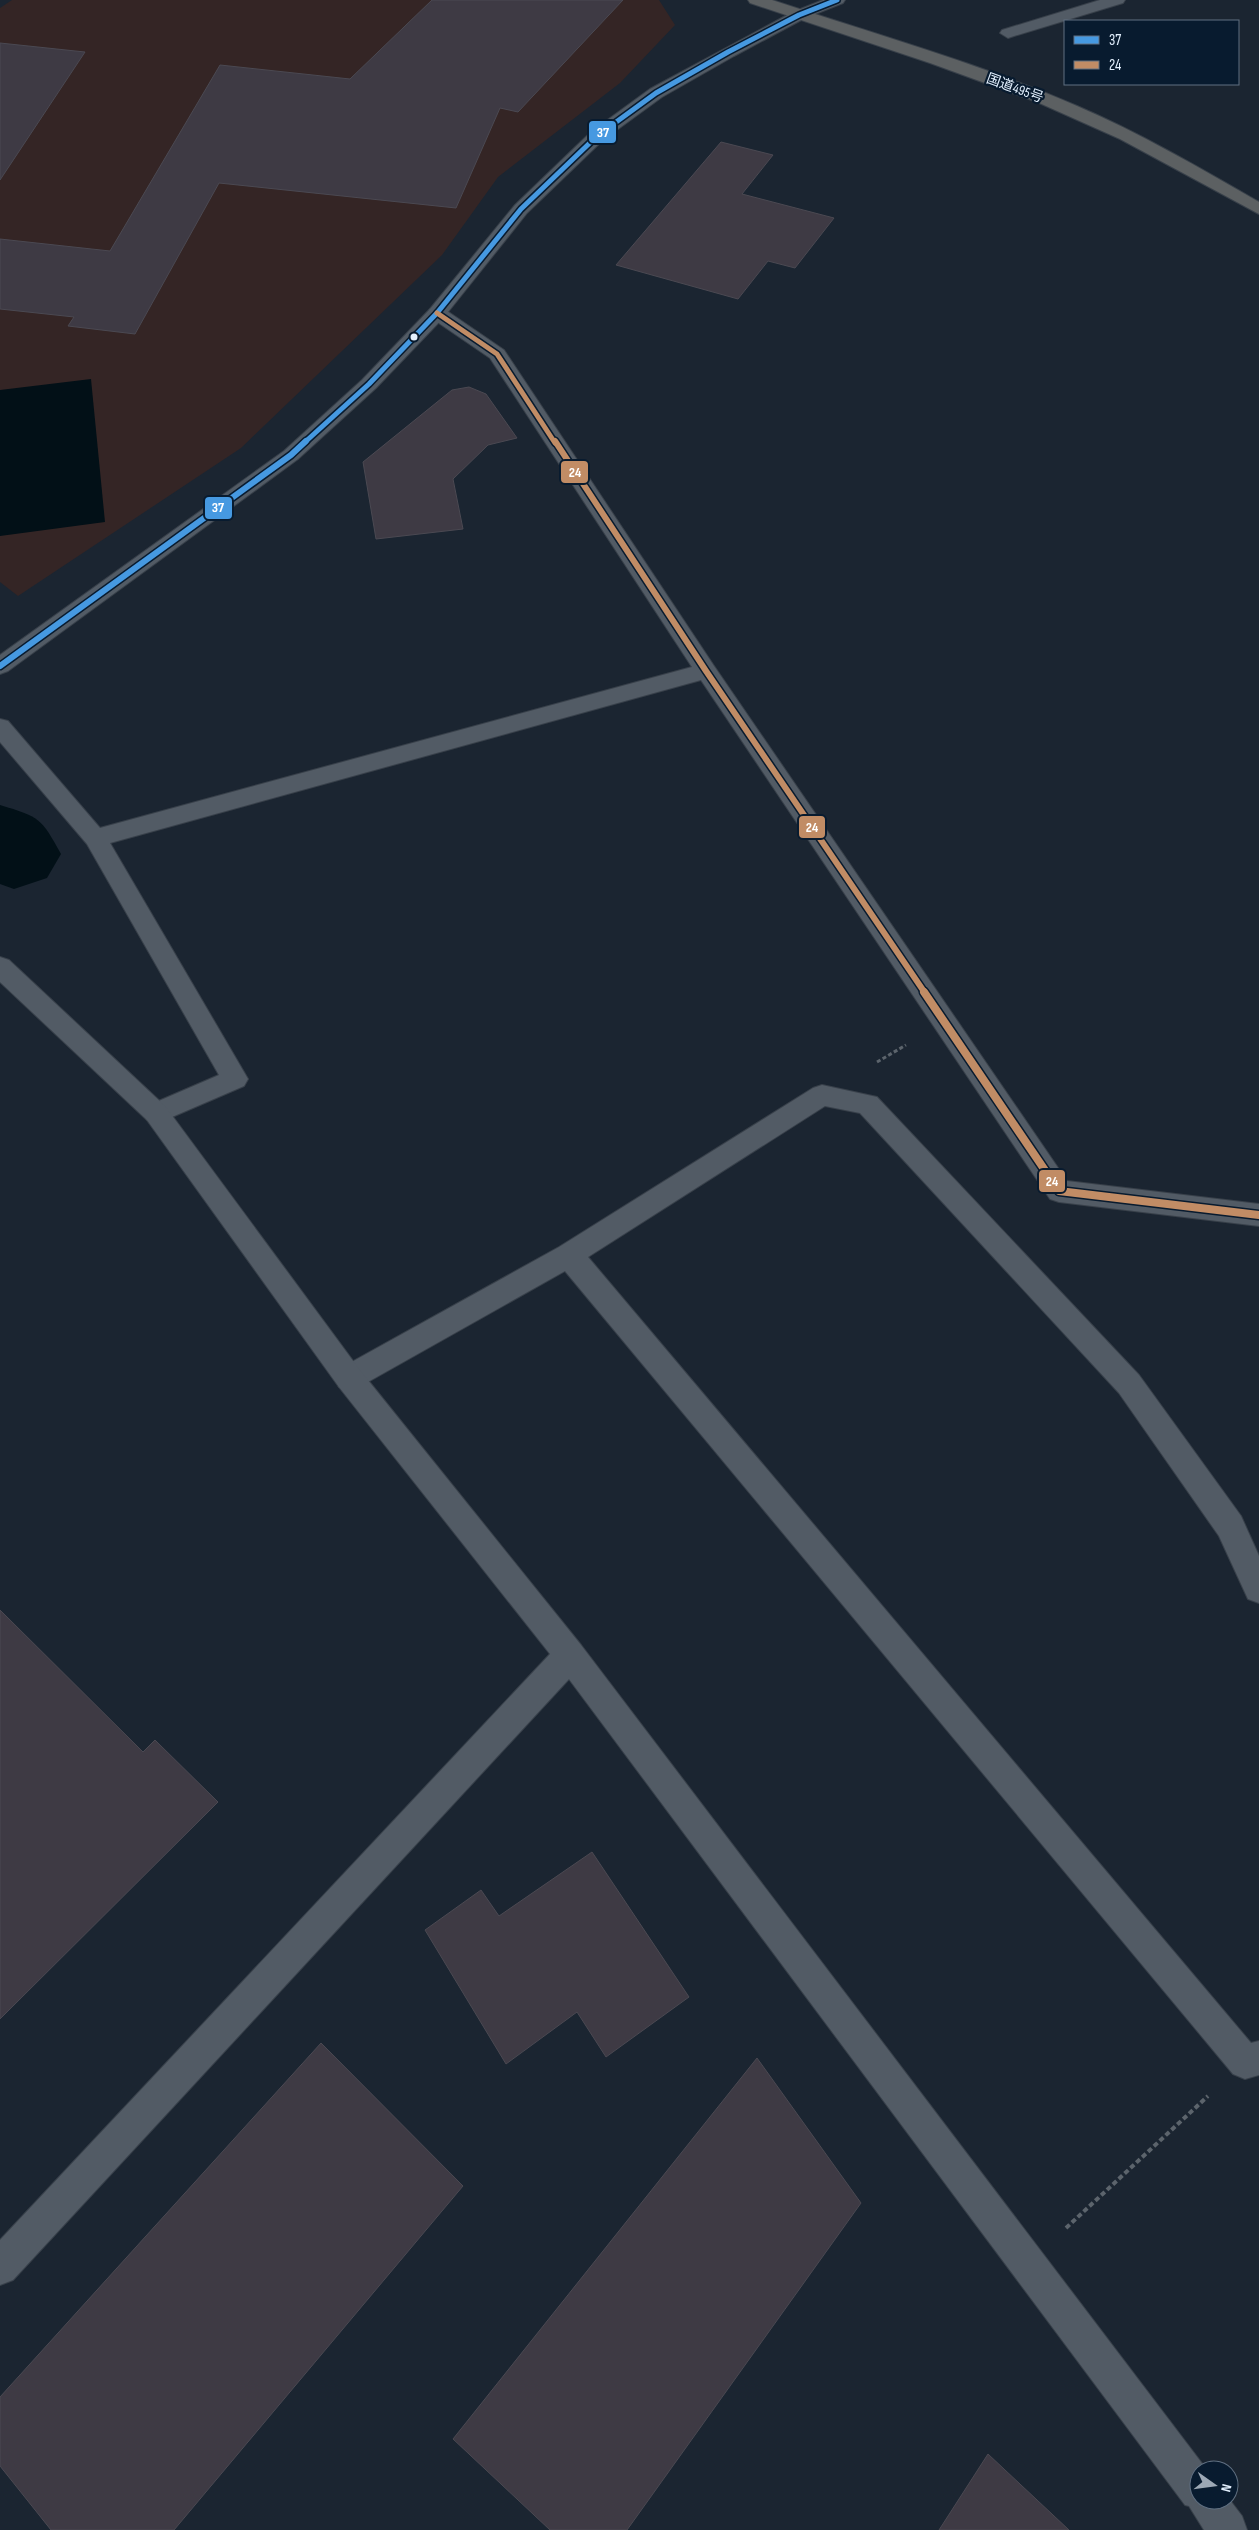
<svg xmlns="http://www.w3.org/2000/svg" width="1259" height="2530" font-family="'Sofia Sans Condensed','Noto Sans JP',sans-serif">
  <style>
    .education { fill: #342525 }
    .water { fill: #021017 }
    .lines { fill: none; stroke-linecap: round; stroke-linejoin: round }
    .river { fill: #021017; fill-rule: evenodd }
    .building { fill: #3e3a44; stroke: #4b4952 }
    .street-casing { stroke: #38404a; stroke-width: 2 }
    .secondary-casing { stroke: #38404a; stroke-width: 2 }
    .highway-casing { stroke: #38404a; stroke-width: 2 }
    .path-far1 { stroke: #5c646c; stroke-width: 3; stroke-dasharray: 4 2.5; stroke-linecap: butt }
    .path { stroke: #5c646c; stroke-width: 4; stroke-dasharray: 5 3; stroke-linecap: butt }
    .street { fill: #525b65; fill-rule: evenodd }
    .secondary { fill: #525b65; fill-rule: evenodd }
    .highway { fill: #5c6062; fill-rule: evenodd }
    .bus-1-far1-casing { stroke: #081b2f; stroke-width: 8 }
    .bus-1-casing { stroke: #081b2f; stroke-width: 9 }
    .bus-2-far2-casing { stroke: #081b2f; stroke-width: 8 }
    .bus-2-far1-casing { stroke: #081b2f; stroke-width: 9 }
    .bus-2-casing { stroke: #081b2f; stroke-width: 11 }
    .bus-1-far1 { stroke: #4699e1; stroke-width: 5 }
    .bus-1 { stroke: #4699e1; stroke-width: 6 }
    .bus-2-far2 { stroke: #c18c65; stroke-width: 5 }
    .bus-2-far1 { stroke: #c18c65; stroke-width: 6 }
    .bus-2 { stroke: #c18c65; stroke-width: 8 }
    .bus-dot { fill: #e3f0fe; stroke: #081b2f; stroke-width: 2 }
    .labels { text-anchor: middle; dominant-baseline: central; stroke-width: 4.5; stroke-linejoin: round; paint-order: stroke }
    .far-street-label { font-size: 14px; fill: #e3f0fe; stroke: #081b2f }
    .line-badge { stroke: #081b2f; stroke-width: 2 }
    .badge-label { font-size: 14px; text-anchor: middle; font-weight: bold; fill: #fff }
  </style>
  <rect width="100%" height="100%" fill="#1b2531"/>
  <!-- education -->
  <path class="education" d="M 12,0 L 659,0 L 675,25 L 620,83 L 498,177 L 442,255 L 241,448 L 18,596 L 0,582 L 0,8 Z"/>
  <!-- water -->
  <path class="water" d="M 91,379 L 105,522 L 0,536 L 0,390 Z"/>
  <g class="lines">
    <!-- river -->
    <path class="river" d="M 0,805 C 40,817 41,818 61,854 L 47,878 L 14,889 L 0,884 Z"/>
  </g>
  <!-- building -->
  <path class="building" d="M 432,0 L 623,0 L 518,112 L 500,108 L 456,208 L 219,183 L 135,334 L 68,326 L 74,317 L 0,309 L 0,239 L 110,251 L 220,65 L 350,79 Z
    M 0,43 L 85,52 L 0,180 Z
    M 721,142 L 773,155 L 742,194 L 834,218 L 795,268 L 768,261 L 738,299 L 616,265 Z
    M 469,387 L 486,394 L 517,438 L 488,445 L 453,479 L 463,529 L 376,539 L 363,462 L 452,390 Z
    M 0,1610 L 143,1752 L 155,1740 L 218,1802 L 0,2019 Z
    M 592,1852 L 689,1997 L 606,2057 L 577,2012 L 506,2064 L 425,1930 L 481,1890 L 499,1916 Z
    M 321,2043 L 463,2186 L 174,2530 L 51,2530 L 0,2466 L 0,2397 Z
    M 757,2058 L 861,2203 L 627,2530 L 550,2530 L 453,2439 Z
    M 988,2454 L 1069,2530 L 939,2530 Z"/>
  <g class="lines">
    <!-- street casing -->
    <g class="street-casing">
      <path id="street" d="M 1100,0 L 1125,0 L 1123,3 L 1014,36 L 1008,38 L 1000,33 L 1002,30 Z
        M 437,307 L 444,309 L 504,350 L 714,666 L 1067,1181 L 1259,1204 L 1259,1226 L 1059,1202 L 1050,1199 L 701,680 L 110,843 L 248,1079 L 244,1086 L 165,1120 L 156,1124 L 147,1120 L 143,1113 L 147,1106 L 219,1075 L 87,844 L 0,742 L 0,719 L 8,721 L 100,828 L 692,667 L 490,358 L 430,317 L 428,313 L 430,309 Z
        M 822,1085 L 877,1097 L 1139,1375 L 1241,1516 L 1259,1556 L 1259,1603 L 1248,1599 L 1219,1536 L 1119,1393 L 860,1113 L 825,1106 L 588,1257 L 1251,2043 L 1259,2041 L 1259,2075 L 1245,2079 L 1233,2074 L 565,1271 L 359,1387 L 349,1391 L 339,1387 L 335,1378 L 339,1369 L 559,1247 L 813,1088 Z"/>
    </g>
    <!-- secondary casing -->
    <g class="secondary-casing">
      <path id="secondary" d="M 823,0 L 845,0 L 843,3 L 805,18 L 734,56 L 662,97 L 603,140 L 527,213 L 444,317 L 376,388 L 298,459 L 8,671 L 0,674 L 0,655 L 284,451 L 362,380 L 430,309 L 515,205 L 591,132 L 650,89 L 793,12 Z
        M 0,957 L 9,960 L 165,1106 L 359,1369 L 581,1645 L 1207,2470 L 1199,2470 L 1199,2500 L 1229,2499 L 1242,2516 L 1247,2530 L 1204,2530 L 1189,2506 L 1185,2505 L 569,1679 L 13,2280 L 0,2285 L 0,2240 L 550,1654 L 339,1387 L 147,1120 L 0,982 Z"/>
    </g>
    <!-- highway casing -->
    <g class="highway-casing">
      <path id="highway" d="M 748,0 L 772,0 C 874,34 979,63 1077,106 C 1140,133 1200,168 1259,202 L 1259,214 L 1120,139 L 1037,102 L 930,63 L 750,3 Z"/>
    </g>
    <!-- path-far1 -->
    <path class="path-far1" d="M 877,1062 L 906,1045"/>
    <!-- path -->
    <path class="path" d="M 1066,2228 L 1208,2096"/>
    <!-- street -->
    <use href="#street" class="street"/>
    <!-- secondary -->
    <use href="#secondary" class="secondary"/>
    <!-- highway -->
    <use href="#highway" class="highway"/>
    <!-- bus-1-far1 casing -->
    <g class="bus-1-far1-casing">
      <path id="bus-1-far1" d="M 304,443 L 369,384 L 437,313 L 521,209 L 597,136 L 656,93 L 728,52 L 799,15 L 837,0"/>
    </g>
    <!-- bus-1 casing -->
    <g class="bus-1-casing">
      <path id="bus-1" d="M 0,666 L 291,455 L 306,441"/>
    </g>
    <!-- bus-2-far2 casing -->
    <g class="bus-2-far2-casing">
      <path id="bus-2-far2" d="M 437,313 L 497,354 L 555,443"/>
    </g>
    <!-- bus-2-far1 casing -->
    <g class="bus-2-far1-casing">
      <path id="bus-2-far1" d="M 555,441 L 706,671 L 925,993"/>
    </g>
    <!-- bus-2 casing -->
    <g class="bus-2-casing">
      <path id="bus-2" d="M 924,992 L 1059,1191 L 1259,1215"/>
    </g>
    <!-- bus-1-far1 -->
    <use href="#bus-1-far1" class="bus-1-far1"/>
    <!-- bus-1 -->
    <use href="#bus-1" class="bus-1"/>
    <!-- bus-2-far2 -->
    <use href="#bus-2-far2" class="bus-2-far2"/>
    <!-- bus-2-far1 -->
    <use href="#bus-2-far1" class="bus-2-far1"/>
    <!-- bus-2 -->
    <use href="#bus-2" class="bus-2"/>
  </g>
  <!-- markers -->
  <circle class="bus-dot" cx="414" cy="337" r="4.5"/>
  <g class="labels">
    <!-- far-street labels -->
    <g class="far-street-label">
      <text transform="translate(1015 88) rotate(20)">国道495号</text>
    </g>
  </g>
  <g class="line-badge">
    <rect x="588" y="120" width="29" height="24" rx="5" fill="#4699e1"/>
    <rect x="560" y="460" width="29" height="24" rx="5" fill="#c18c65"/>
    <rect x="204" y="496" width="29" height="24" rx="5" fill="#4699e1"/>
    <rect x="798" y="815" width="28" height="24" rx="5" fill="#c18c65"/>
    <rect x="1038" y="1169" width="28" height="24" rx="5" fill="#c18c65"/>
  </g>
  <g class="badge-label">
    <text x="603" y="137">37</text>
    <text x="575" y="477">24</text>
    <text x="218" y="512">37</text>
    <text x="812" y="832">24</text>
    <text x="1052" y="1186">24</text>
  </g>
  <!-- legend -->
  <rect x="1064" y="20" width="175" height="65" fill="#081b2f" stroke="#607082"/>
  <rect x="1074" y="36" width="25" height="8" fill="#4699e1" stroke="#607082"/>
  <text x="1109" y="45" font-size="15" fill="#e3f0fe">37</text>
  <rect x="1074" y="61" width="25" height="8" fill="#c18c65" stroke="#607082"/>
  <text x="1109" y="70" font-size="15" fill="#e3f0fe">24</text>
  <!-- north arrow -->
  <g transform="translate(1214 2485) rotate(104)"><circle r="24" fill="#081b2f" stroke="#607082"/>
  <path d="M0-4L9 19L0 12L-9 19Z" fill="#9da9b6"/>
  <text y="-8" font-size="14" font-weight="bold" text-anchor="middle" fill="#e3f0fe">N</text>
  </g>
</svg>
